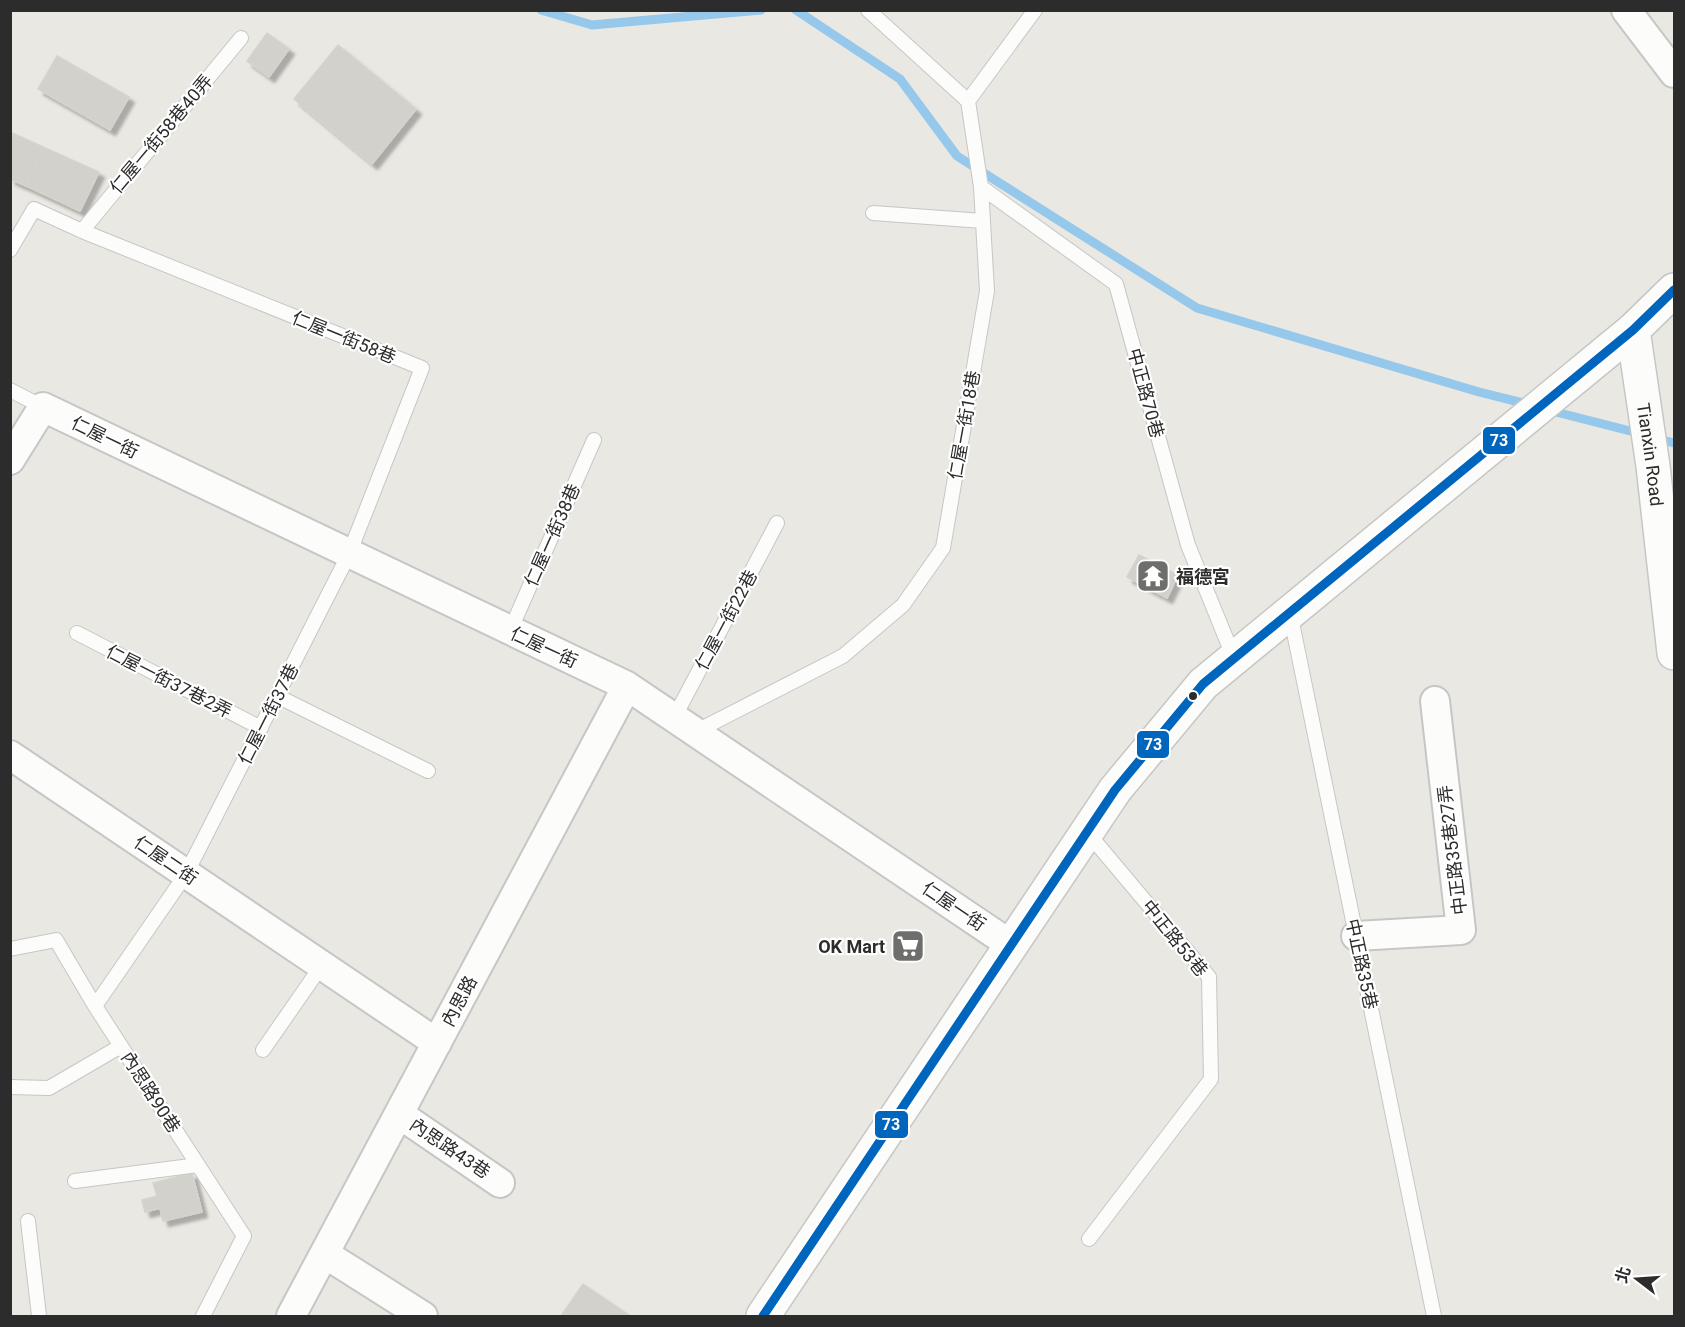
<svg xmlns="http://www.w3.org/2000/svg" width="1685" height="1327" font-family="Roboto,'Noto Sans TC',sans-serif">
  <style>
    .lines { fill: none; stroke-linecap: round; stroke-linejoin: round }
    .stream { stroke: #95c8eb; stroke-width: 9 }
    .building { fill: #d3d1cc; stroke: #d5d3ce; stroke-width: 1.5; filter: url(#shadow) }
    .service-casing { stroke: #c7c6c7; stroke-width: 16 }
    .minor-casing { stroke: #c7c6c7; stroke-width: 32 }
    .tertiary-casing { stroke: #c7c6c7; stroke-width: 36 }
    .secondary-casing { stroke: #c7c6c7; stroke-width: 36 }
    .service { stroke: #fcfcfb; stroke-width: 14 }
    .minor { stroke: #fcfcfb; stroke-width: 28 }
    .tertiary { stroke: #fcfcfb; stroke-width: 33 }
    .secondary { stroke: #fcfcfb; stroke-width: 33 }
    .bus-1-casing { stroke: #fff; stroke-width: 14 }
    .bus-1 { stroke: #0065bd; stroke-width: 9 }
    .bus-dot { fill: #2c2c2c; stroke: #fff; stroke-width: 2 }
    .labels { text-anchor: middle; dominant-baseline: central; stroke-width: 4.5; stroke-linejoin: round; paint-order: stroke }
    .street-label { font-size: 18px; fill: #2c2c2c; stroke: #fff }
    .poi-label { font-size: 18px; font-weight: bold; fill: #2c2c2c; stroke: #fff; text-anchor: start }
    .line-badge { stroke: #fff; stroke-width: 2 }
    .badge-label { font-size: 16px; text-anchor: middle; font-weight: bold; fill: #fff }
  </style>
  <defs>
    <filter id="shadow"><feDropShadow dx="5.5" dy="5.5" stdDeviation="1.5" flood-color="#0004"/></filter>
  </defs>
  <rect width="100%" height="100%" fill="#eae8e2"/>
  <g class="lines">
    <!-- stream -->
    <path class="stream" d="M 541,10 L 592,25 L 761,10
      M 796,10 L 900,79 L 957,156 L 1197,308 L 1479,392 L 1531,405
      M 1548,410 L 1642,434
      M 1655,438 L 1674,443"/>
  </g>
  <!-- building -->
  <path class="building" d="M 267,33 L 289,49 L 269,77 L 247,61 Z
    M 338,45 L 416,109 L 372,164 L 294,99 Z
    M 57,56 L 129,97 L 110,130 L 38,89 Z
    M 10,132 L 43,147 L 26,186 L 10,179 Z
    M 43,147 L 99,172 L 80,211 L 26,186 Z
    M 1139,555 L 1178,575 L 1167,598 L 1127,577 Z
    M 192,1173 L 202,1212 L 163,1221 L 160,1208 L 145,1212 L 142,1200 L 157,1196 L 153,1183 Z
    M 583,1284 L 630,1316 L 561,1316 Z"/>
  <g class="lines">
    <!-- service casing -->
    <g class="service-casing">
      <path id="service" d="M 868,10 L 968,101
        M 981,187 L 1116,284 L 1188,545 L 1234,658
        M 873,213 L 983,221
        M 82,231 L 241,38
        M 10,250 L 34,209 L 82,231 L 422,368 L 349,554 L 186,874 L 95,1006 L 244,1236 L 203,1316
        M 10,390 L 43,407
        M 1290,613 L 1434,1316
        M 510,631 L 594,440
        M 77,633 L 261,728
        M 277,696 L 428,771
        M 674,718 L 777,523
        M 695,732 L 843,656 L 903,605 L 943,548 L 987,291 L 981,187 L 968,101 L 1035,10
        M 1087,832 L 1209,977 L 1211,1079 L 1089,1239
        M 10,949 L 56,940 L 95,1006
        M 263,1050 L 322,965
        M 10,1087 L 49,1088 L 121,1046
        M 75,1181 L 198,1165
        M 28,1221 L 39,1316"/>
    </g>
    <!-- minor casing -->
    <g class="minor-casing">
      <path id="minor" d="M 1626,10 L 1674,73
        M 10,460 L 43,407 L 627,686 L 1011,945
        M 10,755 L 437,1043
        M 1356,936 L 1461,930 L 1435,701
        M 399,1114 L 500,1183
        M 325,1254 L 423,1316
        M 291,1316 L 627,686"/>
    </g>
    <!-- tertiary casing -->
    <g class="tertiary-casing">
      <path id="tertiary" d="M 763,1316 L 1115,790 L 1203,684 L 1633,330"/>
    </g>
    <!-- secondary casing -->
    <g class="secondary-casing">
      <g id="secondary">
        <path id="s1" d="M 1674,290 L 1633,330 L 1653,466 L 1674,653"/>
      </g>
    </g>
    <!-- service -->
    <use href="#service" class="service"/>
    <!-- minor -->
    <use href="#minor" class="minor"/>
    <!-- tertiary -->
    <use href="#tertiary" class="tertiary"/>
    <!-- secondary -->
    <use href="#secondary" class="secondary"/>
    <!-- bus-1 casing -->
    <g class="bus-1-casing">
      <path id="bus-1" d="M 763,1316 L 1115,790 L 1203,684 L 1633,330 L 1674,290"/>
    </g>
    <!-- bus-1 -->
    <use href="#bus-1" class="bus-1"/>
  </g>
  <!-- icons -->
  <defs>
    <g id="temple-square" transform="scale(1.725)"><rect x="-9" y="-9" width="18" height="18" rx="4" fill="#6e6e6c" stroke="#fff"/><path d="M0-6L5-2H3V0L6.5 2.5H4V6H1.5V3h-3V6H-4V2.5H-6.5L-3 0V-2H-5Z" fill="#fff"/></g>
    <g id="supermarket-square" transform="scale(1.725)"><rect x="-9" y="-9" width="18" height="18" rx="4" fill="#6e6e6c" stroke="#fff"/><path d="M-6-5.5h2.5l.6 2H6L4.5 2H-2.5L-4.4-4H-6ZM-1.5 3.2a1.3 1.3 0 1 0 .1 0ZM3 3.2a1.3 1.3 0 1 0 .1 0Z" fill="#fff"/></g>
  </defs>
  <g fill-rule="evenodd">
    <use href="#temple-square" x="1153" y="576"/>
    <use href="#supermarket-square" x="908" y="946"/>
  </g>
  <!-- markers -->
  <circle class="bus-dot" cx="1193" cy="696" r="5"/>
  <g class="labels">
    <!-- street labels -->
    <g class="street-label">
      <text transform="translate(161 134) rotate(-50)">仁屋一街58巷40弄</text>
      <text transform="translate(344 337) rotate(22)">仁屋一街58巷</text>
      <text transform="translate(1146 393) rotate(75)">中正路70巷</text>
      <text transform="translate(964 425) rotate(-80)">仁屋一街18巷</text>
      <text transform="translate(105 437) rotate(26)">仁屋一街</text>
      <text stroke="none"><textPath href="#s1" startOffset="183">Tianxin Road</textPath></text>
      <text transform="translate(552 535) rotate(-66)">仁屋一街38巷</text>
      <text transform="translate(726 620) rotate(-62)">仁屋一街22巷</text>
      <text transform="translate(544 647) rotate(25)">仁屋一街</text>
      <text transform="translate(169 681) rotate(27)">仁屋一街37巷2弄</text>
      <text transform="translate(268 714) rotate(-63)">仁屋一街37巷</text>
      <text transform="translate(1452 850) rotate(-97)">中正路35巷27弄</text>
      <text transform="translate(166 860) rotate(34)">仁屋二街</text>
      <text transform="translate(954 906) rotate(34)">仁屋一街</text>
      <text transform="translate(1175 938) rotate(51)">中正路53巷</text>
      <text transform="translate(1362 964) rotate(78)">中正路35巷</text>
      <text transform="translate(459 1001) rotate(-62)">內思路</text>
      <text transform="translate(151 1092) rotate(57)">內思路90巷</text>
      <text transform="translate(450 1148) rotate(34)">內思路43巷</text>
    </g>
    <!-- poi labels -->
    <g class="poi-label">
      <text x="1176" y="576">福德宮</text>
      <text x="885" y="946" text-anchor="end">OK Mart</text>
    </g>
  </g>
  <g class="line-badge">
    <rect x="1482" y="426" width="34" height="29" rx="6" fill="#0065bd"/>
    <rect x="1136" y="730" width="34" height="29" rx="6" fill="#0065bd"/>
    <rect x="874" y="1110" width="35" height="29" rx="6" fill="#0065bd"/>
  </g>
  <g class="badge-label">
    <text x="1499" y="446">73</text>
    <text x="1153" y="750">73</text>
    <text x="891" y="1130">73</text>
  </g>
  <!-- border -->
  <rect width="1685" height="1327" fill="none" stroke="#2c2c2c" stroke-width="24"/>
  <!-- north arrow -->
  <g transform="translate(1637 1279) rotate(287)" stroke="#ffffff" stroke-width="4.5" paint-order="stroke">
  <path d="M0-4.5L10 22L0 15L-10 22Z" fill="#2c2c2c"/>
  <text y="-9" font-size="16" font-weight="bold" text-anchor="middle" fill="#2c2c2c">北</text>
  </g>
</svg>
